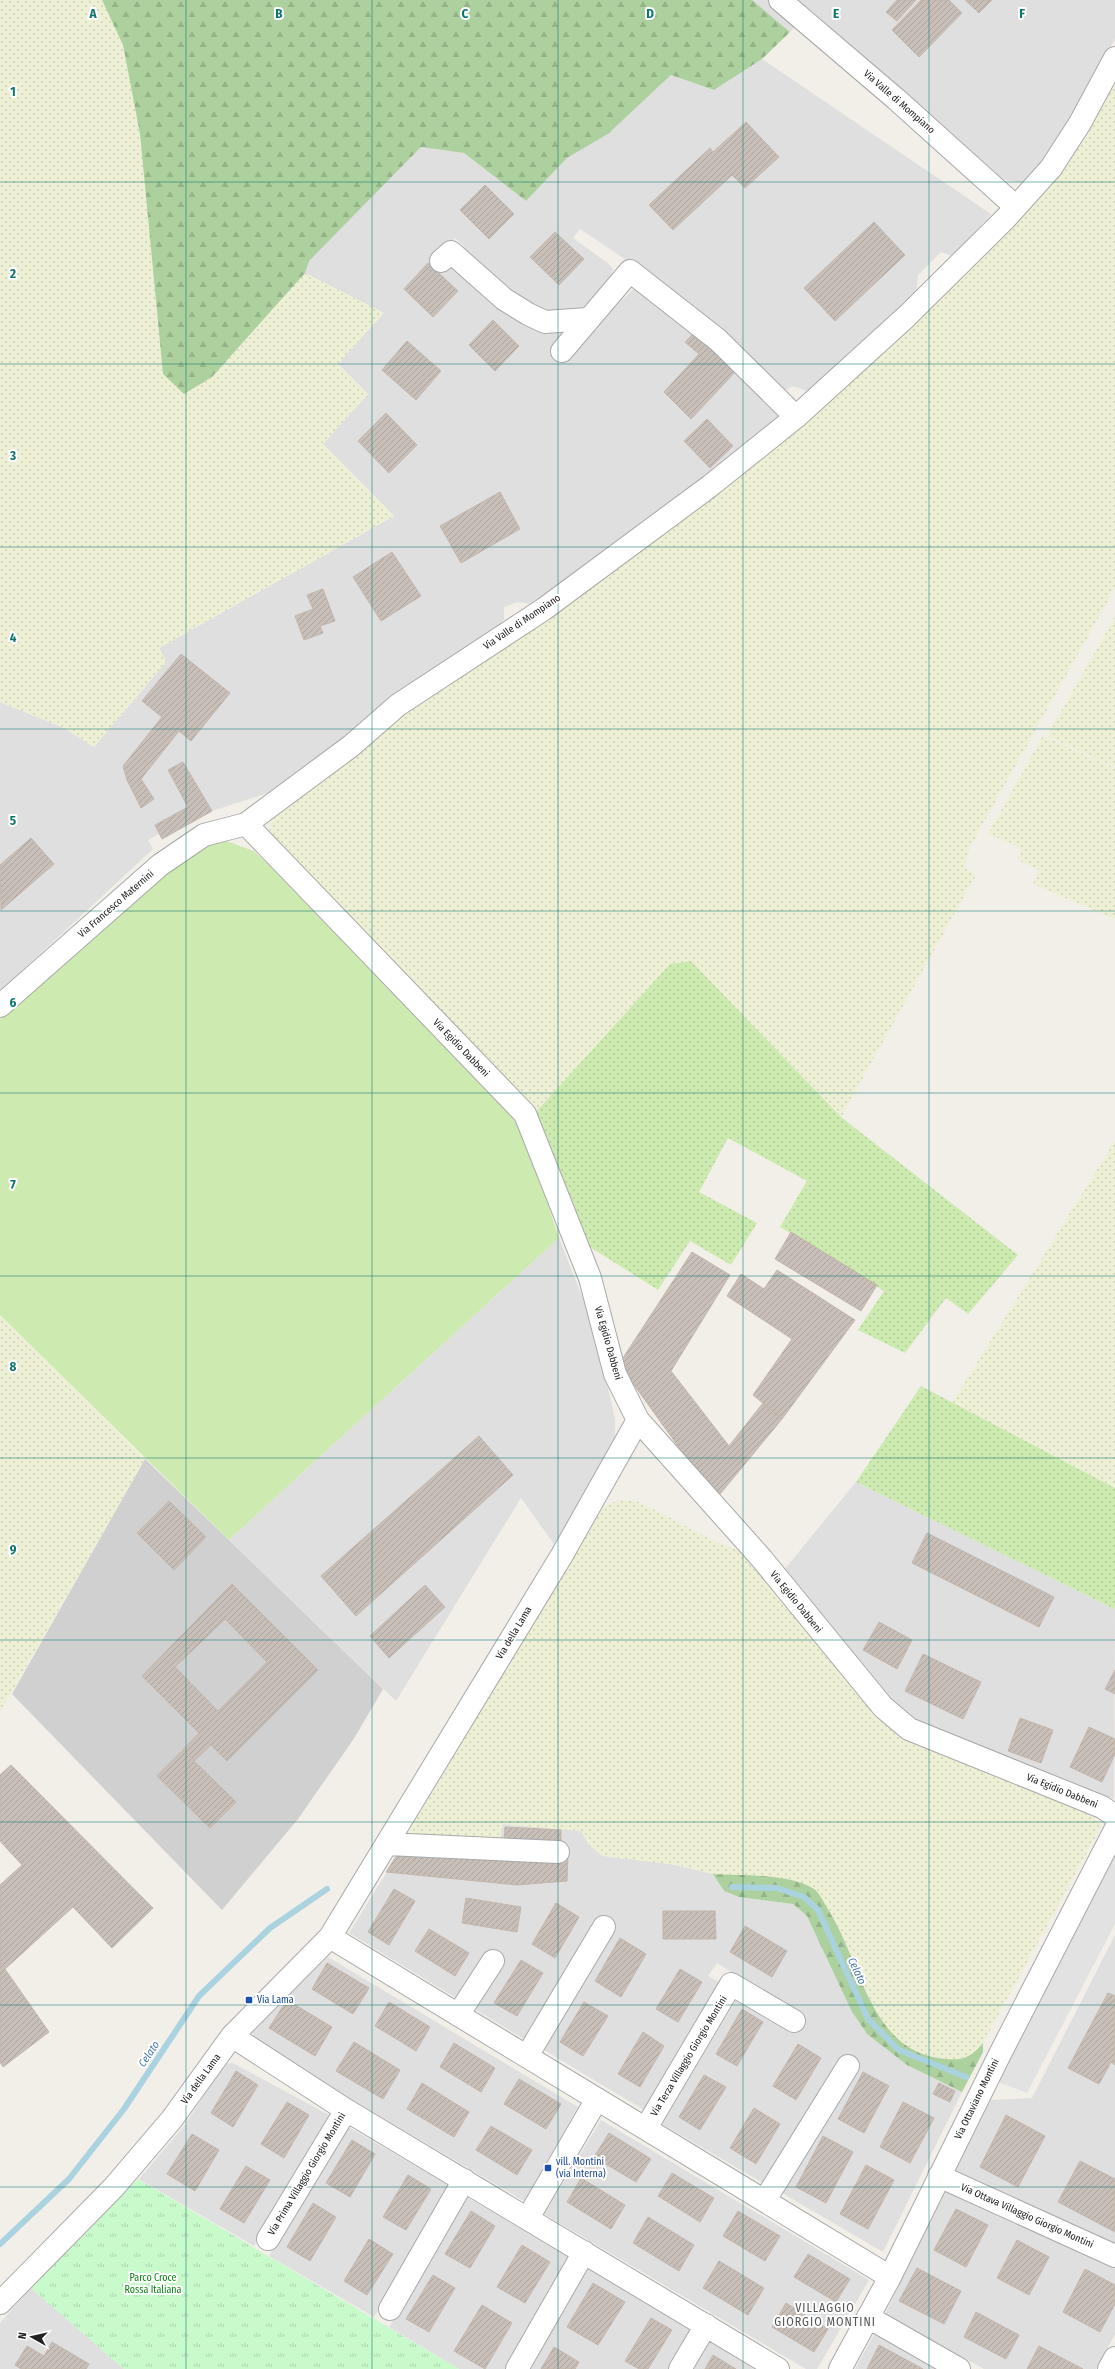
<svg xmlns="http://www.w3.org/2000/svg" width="1115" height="2369" font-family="'Fira Sans Condensed',sans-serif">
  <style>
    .residential { fill: #e0dfdf }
    .religious { fill: #d0d0d0 }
    .farmland { fill: url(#farmland-dots) }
    .grass { fill: #cdebb0 }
    .forest { fill: url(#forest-firs) }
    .park { fill: url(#park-tufts) }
    .garden { fill: url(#garden-dots) }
    .parking { fill: #e2e2e2 }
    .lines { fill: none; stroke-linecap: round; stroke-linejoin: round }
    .stream { stroke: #aad3df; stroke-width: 6 }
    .building { fill: url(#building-hatch); stroke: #c4b6ab; fill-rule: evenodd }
    .minor-casing { stroke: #a9a9a9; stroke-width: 24 }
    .minor { stroke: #fff; stroke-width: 22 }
    .grid { fill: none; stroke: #0f766e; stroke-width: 1; stroke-opacity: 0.55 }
    .transit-dot { fill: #1a4fb4; stroke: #fff; stroke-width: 1.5 }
    .labels { text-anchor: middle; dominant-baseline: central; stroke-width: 4; stroke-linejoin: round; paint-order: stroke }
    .street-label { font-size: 10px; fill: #222; stroke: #fff }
    .transit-label { font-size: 10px; fill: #164399; stroke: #fff; text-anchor: start }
    .park-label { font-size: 10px; fill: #0c8416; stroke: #fff }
    .water-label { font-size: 11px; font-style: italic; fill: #4a7aab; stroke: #fff }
    .quarter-label { font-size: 12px; letter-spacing: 1px; fill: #555; stroke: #fff }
    .grid-label { font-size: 13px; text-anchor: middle; font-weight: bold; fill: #0f766e; stroke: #fff; stroke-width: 4; stroke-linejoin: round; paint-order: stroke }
  </style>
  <defs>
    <pattern id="farmland-dots" width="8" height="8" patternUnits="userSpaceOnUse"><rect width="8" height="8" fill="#eef0d5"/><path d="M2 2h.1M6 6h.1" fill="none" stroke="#ccceb7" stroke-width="1.8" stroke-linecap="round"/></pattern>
    <pattern id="forest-firs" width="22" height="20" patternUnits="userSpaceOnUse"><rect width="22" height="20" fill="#add19e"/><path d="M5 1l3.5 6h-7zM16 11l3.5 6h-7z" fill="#95b388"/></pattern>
    <pattern id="park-tufts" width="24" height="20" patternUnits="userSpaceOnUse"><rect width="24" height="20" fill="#c8facc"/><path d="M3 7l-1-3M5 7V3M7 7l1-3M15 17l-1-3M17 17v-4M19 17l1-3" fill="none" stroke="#acd6af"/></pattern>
    <pattern id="garden-dots" width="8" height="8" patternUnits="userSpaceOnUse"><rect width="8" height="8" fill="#cdebb0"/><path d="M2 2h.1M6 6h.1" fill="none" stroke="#b0c997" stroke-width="1.8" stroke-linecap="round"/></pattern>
    <pattern id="building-hatch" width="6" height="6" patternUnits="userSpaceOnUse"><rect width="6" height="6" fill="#c7bfb8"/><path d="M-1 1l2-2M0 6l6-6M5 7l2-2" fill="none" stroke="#aba49e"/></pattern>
  </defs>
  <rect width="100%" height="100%" fill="#f2efe9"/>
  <!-- residential -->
  <path class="residential" d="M 752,0 L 1115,0 L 1115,39 L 1074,115 L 1034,174 L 1024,183 L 999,179 L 811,10 L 790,32 Z
    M 762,59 L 991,214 L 953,256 L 941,252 L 918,275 L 916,294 L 818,385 L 807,391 L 792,386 L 781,394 L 724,337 L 626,260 L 580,229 L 573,238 L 609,264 L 613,269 L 610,280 L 579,313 L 541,311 L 509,294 L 458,251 L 464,246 L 455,238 L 437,257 L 446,265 L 452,258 L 503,307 L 545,329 L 568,331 L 568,337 L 559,348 L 565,353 L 637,286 L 716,348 L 785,415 L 541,606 L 518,602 L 504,607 L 504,619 L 496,630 L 379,708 L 330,752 L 274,791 L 212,811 L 162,839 L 159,834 L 148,840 L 153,849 L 0,991 L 0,702 L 64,728 L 94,747 L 166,662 L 159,648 L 394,516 L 323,444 L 368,394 L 338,364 L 383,313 L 305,273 L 308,261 L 421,147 L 464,153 L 526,201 L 567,158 L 608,134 L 671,75 L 714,90 Z
    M 559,1238 L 595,1330 L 615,1419 L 615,1441 L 611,1456 L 554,1544 L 521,1498 L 396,1701 L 229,1540 Z
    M 856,1482 L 1115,1609 L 1114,1799 L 957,1739 L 914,1720 L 894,1706 L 784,1570 Z
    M 503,1824 L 582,1831 L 589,1845 L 713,1874 L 724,1891 L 739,1897 L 793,1904 L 807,1916 L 851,2010 L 867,2034 L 907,2065 L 962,2092 L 883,2252 L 782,2193 L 860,2065 L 842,2055 L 763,2183 L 662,2124 L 738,1997 L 794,2032 L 802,2019 L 717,1963 L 708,1976 L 721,1983 L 644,2110 L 544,2050 L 616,1928 L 597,1917 L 524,2039 L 349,1933 L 408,1838 L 499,1842 Z
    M 1115,1935 L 1115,2245 L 955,2171 L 991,2100 L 1032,2098 Z
    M 328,1957 L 578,2107 L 524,2201 L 271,2052 L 251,2032 Z
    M 233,2063 L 329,2115 L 254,2246 L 139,2179 L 184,2126 L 225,2064 Z
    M 601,2120 L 869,2280 L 817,2369 L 806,2369 L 544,2214 Z
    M 345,2125 L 450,2186 L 374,2317 L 269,2256 Z
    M 946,2190 L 1115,2269 L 1115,2334 L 1096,2369 L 984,2369 L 885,2314 Z
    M 465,2196 L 571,2258 L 506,2369 L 459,2369 L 389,2327 Z
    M 587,2268 L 693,2330 L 670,2369 L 527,2369 Z
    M 31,2288 L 124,2369 L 0,2369 L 0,2323 Z
    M 876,2331 L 947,2369 L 855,2369 Z
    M 707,2340 L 754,2369 L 689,2369 Z"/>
  <!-- religious -->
  <path class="religious" d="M 145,1459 L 383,1689 L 353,1740 L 298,1819 L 222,1910 L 12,1694 Z"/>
  <!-- farmland -->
  <path class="farmland" d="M 0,0 L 102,0 L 123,45 L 140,134 L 163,374 L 212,377 L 305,273 L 384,313 L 338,364 L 368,394 L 323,444 L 394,516 L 159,648 L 166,662 L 94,747 L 64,728 L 0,702 Z
    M 1115,77 L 1115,588 L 970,847 L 964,868 L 976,875 L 841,1117 L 691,961 L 670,964 L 534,1114 L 272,837 L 269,827 L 274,818 L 353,754 L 395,716 L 548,614 L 965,271 Z
    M 1115,617 L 1115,767 L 1047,736 Z
    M 1043,736 L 1115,768 L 1115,919 L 1033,884 L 1039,870 L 1018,860 L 1021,848 L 988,834 Z
    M 1115,1141 L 1115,1488 L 952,1403 Z
    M 0,1315 L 145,1459 L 0,1712 Z
    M 620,1500 L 639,1502 L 717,1542 L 744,1552 L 880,1719 L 898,1735 L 1093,1816 L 1102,1825 L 983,2043 L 972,2056 L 954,2060 L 927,2056 L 895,2039 L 873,2006 L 836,1921 L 796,1880 L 713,1874 L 677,1865 L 602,1856 L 589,1845 L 581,1831 L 503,1824 L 499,1842 L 408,1838 L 411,1828 L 604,1506 Z"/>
  <!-- grass -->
  <path class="grass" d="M 226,841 L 254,851 L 293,887 L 511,1113 L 535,1165 L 559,1238 L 229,1540 L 0,1315 L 0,1019 L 164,874 L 205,842 Z"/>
  <!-- forest -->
  <path class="forest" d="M 102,0 L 752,0 L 790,32 L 762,59 L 714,90 L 671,75 L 608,134 L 567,158 L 526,201 L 464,153 L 421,147 L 309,261 L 305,273 L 212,377 L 184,394 L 163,374 L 140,134 L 123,45 Z
    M 713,1874 C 742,1876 789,1873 814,1889 C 820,1893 825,1905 829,1911 C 861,1961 869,2047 938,2058 C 960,2061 969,2060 983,2043 L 983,2052 L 962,2092 L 907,2065 L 867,2034 L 851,2010 L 807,1916 L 793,1904 L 739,1897 L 724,1891 Z"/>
  <!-- park -->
  <path class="park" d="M 138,2179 L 459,2369 L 124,2369 L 31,2288 Z"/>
  <!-- garden -->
  <path class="garden" d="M 691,961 L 841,1117 L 1018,1255 L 968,1314 L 946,1298 L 905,1353 L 858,1330 L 884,1291 L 780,1227 L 807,1181 L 728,1138 L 699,1192 L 757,1223 L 731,1265 L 690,1241 L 658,1290 L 590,1247 L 552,1160 L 534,1114 L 670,964 Z
    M 921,1386 L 1115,1488 L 1115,1609 L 856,1482 Z"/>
  <!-- parking -->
  <path class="parking" d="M 1115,1855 L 1115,1924 L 1027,2093 L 998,2082 Z"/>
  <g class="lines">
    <!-- stream -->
    <path class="stream" d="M 732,1887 L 777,1888 L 804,1897 L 818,1910 L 868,2019 L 899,2050 L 966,2077
      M 0,2244 L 69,2179 L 124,2109 L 199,1996 L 270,1928 L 327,1889"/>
  </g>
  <!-- building -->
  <path class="building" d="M 897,0 L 916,0 L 897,21 L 886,12 Z
    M 921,0 L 949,0 L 962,13 L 919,57 L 892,30 Z
    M 965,0 L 992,0 L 979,13 Z
    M 746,122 L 779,157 L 745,188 L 732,175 L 673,230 L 649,205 L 710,148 L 713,152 Z
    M 485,185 L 514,214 L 489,239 L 460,210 Z
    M 874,222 L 905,255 L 835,321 L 804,288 Z
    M 555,232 L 584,259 L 559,285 L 530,257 Z
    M 428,263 L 458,291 L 433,317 L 404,289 Z
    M 493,320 L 519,346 L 495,371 L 469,345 Z
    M 695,332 L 736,371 L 691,419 L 664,392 L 699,354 L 685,342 Z
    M 407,341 L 441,371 L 416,400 L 382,370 Z
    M 386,413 L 417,445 L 389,473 L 358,441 Z
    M 707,419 L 733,446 L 710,468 L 684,441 Z
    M 500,492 L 520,529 L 461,563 L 440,526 Z
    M 392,552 L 421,596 L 381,621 L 353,577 Z
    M 323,589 L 335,621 L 320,626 L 323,633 L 304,640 L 295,616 L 313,609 L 307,595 Z
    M 181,654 L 230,693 L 191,741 L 179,731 L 141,779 L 154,799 L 141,808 L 127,780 L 123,766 L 162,717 L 142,701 Z
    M 183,762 L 212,811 L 162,839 L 155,825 L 188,807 L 168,770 Z
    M 31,838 L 54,864 L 1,910 L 0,865 Z
    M 791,1232 L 877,1285 L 861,1311 L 775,1259 Z
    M 692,1252 L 730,1275 L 671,1371 L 729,1446 L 763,1403 L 782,1419 L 716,1499 L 619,1364 Z
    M 777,1270 L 855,1320 L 782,1419 L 753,1395 L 792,1339 L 727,1296 L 741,1274 L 764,1289 Z
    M 479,1436 L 513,1475 L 356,1616 L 321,1576 Z
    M 169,1501 L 206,1537 L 174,1570 L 137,1533 Z
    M 927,1533 L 1054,1597 L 1039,1627 L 912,1563 Z
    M 232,1584 L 318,1670 L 227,1761 L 211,1745 L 194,1761 L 183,1750 L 199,1733 L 142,1676 ZM 225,1619 L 267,1662 L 218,1711 L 175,1667 Z
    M 425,1585 L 445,1607 L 389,1658 L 370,1636 Z
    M 879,1622 L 912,1640 L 897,1669 L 863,1650 Z
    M 923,1654 L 981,1682 L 963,1719 L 905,1691 Z
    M 1115,1670 L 1115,1694 L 1105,1689 Z
    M 1020,1718 L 1053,1730 L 1041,1763 L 1008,1751 Z
    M 1089,1727 L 1115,1739 L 1115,1754 L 1102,1782 L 1070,1767 Z
    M 183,1750 L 236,1802 L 210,1828 L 157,1776 Z
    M 11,1765 L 153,1908 L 112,1948 L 73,1907 L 5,1969 L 49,2032 L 3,2067 L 0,2062 L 0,1885 L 22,1865 L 0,1841 L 0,1775 Z
    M 505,1827 L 561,1830 L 561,1843 L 504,1839 Z
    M 403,1846 L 568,1853 L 567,1881 L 517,1885 L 386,1872 Z
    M 394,1889 L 415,1901 L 389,1945 L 368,1932 Z
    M 466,1898 L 521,1907 L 517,1932 L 462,1923 Z
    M 556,1903 L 579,1917 L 555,1958 L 532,1944 Z
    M 663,1911 L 715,1911 L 716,1939 L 663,1939 Z
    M 745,1926 L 787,1951 L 772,1977 L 730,1952 Z
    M 429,1929 L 469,1953 L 455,1976 L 415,1951 Z
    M 620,1938 L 646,1954 L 621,1997 L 595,1981 Z
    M 521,1960 L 543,1973 L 517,2016 L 494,2003 Z
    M 327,1963 L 369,1988 L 353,2014 L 312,1989 Z
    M 680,1969 L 702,1982 L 678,2022 L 656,2009 Z
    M 1108,1993 L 1115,1996 L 1115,2065 L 1111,2062 L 1099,2084 L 1068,2068 Z
    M 287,2000 L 332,2027 L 315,2056 L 269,2028 Z
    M 389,2002 L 430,2027 L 416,2051 L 375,2026 Z
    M 584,2002 L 608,2016 L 583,2056 L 560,2042 Z
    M 742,2009 L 763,2022 L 737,2066 L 716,2054 Z
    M 643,2032 L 664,2046 L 640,2087 L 618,2074 Z
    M 354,2042 L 400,2070 L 383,2099 L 336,2071 Z
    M 454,2043 L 495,2068 L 481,2092 L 440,2067 Z
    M 798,2044 L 821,2058 L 796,2100 L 773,2086 Z
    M 236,2071 L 258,2085 L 233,2127 L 211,2113 Z
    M 863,2072 L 889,2086 L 864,2133 L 838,2119 Z
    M 704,2075 L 726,2087 L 700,2130 L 679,2117 Z
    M 519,2079 L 561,2104 L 546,2129 L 504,2104 Z
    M 422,2083 L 469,2112 L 454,2137 L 407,2109 Z
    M 939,2083 L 955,2091 L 950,2102 L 933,2094 Z
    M 287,2102 L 309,2115 L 284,2158 L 261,2144 Z
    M 903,2102 L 934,2118 L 910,2163 L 880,2147 Z
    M 754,2108 L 780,2124 L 756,2164 L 730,2148 Z
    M 1006,2115 L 1045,2136 L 1018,2187 L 980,2167 Z
    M 491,2126 L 532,2150 L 517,2175 L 476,2150 Z
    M 609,2133 L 651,2159 L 636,2182 L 594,2157 Z
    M 192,2134 L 219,2150 L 195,2191 L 167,2174 Z
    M 823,2136 L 853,2152 L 826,2203 L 796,2187 Z
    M 352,2140 L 375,2154 L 350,2197 L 326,2183 Z
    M 1080,2161 L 1115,2179 L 1115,2232 L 1058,2202 Z
    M 866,2165 L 894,2180 L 868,2229 L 840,2214 Z
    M 246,2166 L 270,2180 L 244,2223 L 220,2209 Z
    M 672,2173 L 714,2198 L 700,2222 L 658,2196 Z
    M 408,2175 L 431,2189 L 406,2230 L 383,2217 Z
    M 581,2178 L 625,2205 L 611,2229 L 567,2202 Z
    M 313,2203 L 336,2217 L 310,2261 L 287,2247 Z
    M 956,2209 L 988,2225 L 966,2267 L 934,2250 Z
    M 471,2211 L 495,2226 L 470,2268 L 445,2254 Z
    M 738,2211 L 780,2236 L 765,2261 L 723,2236 Z
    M 648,2217 L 694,2245 L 679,2271 L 633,2243 Z
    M 369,2239 L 393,2254 L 367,2295 L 344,2281 Z
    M 1017,2240 L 1049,2257 L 1029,2295 L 997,2278 Z
    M 522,2245 L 550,2262 L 525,2303 L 497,2287 Z
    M 808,2254 L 850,2279 L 836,2302 L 794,2277 Z
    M 719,2261 L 764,2288 L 748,2315 L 703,2288 Z
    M 917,2268 L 961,2291 L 944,2324 L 899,2301 Z
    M 1085,2269 L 1115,2285 L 1115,2304 L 1100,2332 L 1063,2312 Z
    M 433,2275 L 455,2288 L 429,2332 L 406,2319 Z
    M 593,2283 L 625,2302 L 598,2345 L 567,2327 Z
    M 786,2303 L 828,2329 L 814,2352 L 772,2327 Z
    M 482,2305 L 512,2323 L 485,2369 L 454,2351 Z
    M 976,2312 L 1019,2335 L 1006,2359 L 964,2337 Z
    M 651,2318 L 672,2330 L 648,2369 L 639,2369 L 625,2361 Z
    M 52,2342 L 89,2364 L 86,2369 L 21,2369 L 15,2365 L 27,2346 L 44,2356 Z
    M 879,2345 L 923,2369 L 867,2369 Z
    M 1039,2346 L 1083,2369 L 1027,2369 Z
    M 554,2347 L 579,2362 L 575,2369 L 541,2369 Z
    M 713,2355 L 736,2369 L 705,2369 Z"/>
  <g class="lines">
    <!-- minor casing -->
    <g class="minor-casing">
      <path id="minor" d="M 780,0 L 896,99 L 1016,207
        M 441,261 L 451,252 L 504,299 L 528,314 L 545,322 L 588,319
        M 562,351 L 630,271 L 718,340 L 796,417
        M 246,824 L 525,1114 L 590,1278 L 615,1374 L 638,1420 L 762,1559 L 883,1707 L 909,1729 L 1102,1807 L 1115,1816
        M 0,1006 L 160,865 L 204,835 L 246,824 L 351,746 L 398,705 L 544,609 L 710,486 L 796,417 L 907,316 L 1006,218 L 1051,168 L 1080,123 L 1115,58
        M 387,1844 L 558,1852
        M 330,1937 L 890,2277
        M 458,2015 L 493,1961
        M 232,2036 L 346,2110 L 778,2369
        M 527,2056 L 604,1927
        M 646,2128 L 731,1984 L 794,2021
        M 939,2176 L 1115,2256
        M 765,2200 L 848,2066
        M 528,2218 L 597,2099
        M 268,2239 L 346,2110
        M 0,2303 L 114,2187 L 172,2119 L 232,2036 L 330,1937 L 562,1555 L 638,1420
        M 390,2309 L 464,2180
        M 868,2317 L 959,2369
        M 517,2369 L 584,2252
        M 680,2369 L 706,2325
        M 840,2369 L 890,2277 L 1000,2054 L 1115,1830
        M 1109,2369 L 1115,2358"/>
    </g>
    <!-- minor -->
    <use href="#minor" class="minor"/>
  </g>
  <!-- grid -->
  <path class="grid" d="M 186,0 L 186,2369M 372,0 L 372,2369M 558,0 L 558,2369M 743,0 L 743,2369M 929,0 L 929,2369M 0,182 L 1115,182M 0,364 L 1115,364M 0,547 L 1115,547M 0,729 L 1115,729M 0,911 L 1115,911M 0,1093 L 1115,1093M 0,1276 L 1115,1276M 0,1458 L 1115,1458M 0,1640 L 1115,1640M 0,1822 L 1115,1822M 0,2005 L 1115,2005M 0,2187 L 1115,2187"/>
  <!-- markers -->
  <g class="transit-dot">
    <rect x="245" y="1996" width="8" height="8" rx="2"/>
    <rect x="544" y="2164" width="8" height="8" rx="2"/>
  </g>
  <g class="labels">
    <!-- street labels -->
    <g class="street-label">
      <text transform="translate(899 102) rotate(41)">Via Valle di Mompiano</text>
      <text transform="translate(522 622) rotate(-34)">Via Valle di Mompiano</text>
      <text transform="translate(116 904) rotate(-41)">Via Francesco Maternini</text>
      <text transform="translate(461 1048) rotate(46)">Via Egidio Dabbeni</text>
      <text transform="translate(608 1343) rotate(74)">Via Egidio Dabbeni</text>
      <text transform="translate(796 1602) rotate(51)">Via Egidio Dabbeni</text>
      <text transform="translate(514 1633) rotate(-59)">Via della Lama</text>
      <text transform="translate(1062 1791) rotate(22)">Via Egidio Dabbeni</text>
      <text transform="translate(689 2056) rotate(-59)">Via Terza Villaggio Giorgio Montini</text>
      <text transform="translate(201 2079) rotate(-54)">Via della Lama</text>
      <text transform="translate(977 2099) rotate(-64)">Via Ottaviano Montini</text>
      <text transform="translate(307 2174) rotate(-59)">Via Prima Villaggio Giorgio Montini</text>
      <text transform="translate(1027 2216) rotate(24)">Via Ottava Villaggio Giorgio Montini</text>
    </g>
    <!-- transit labels -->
    <g class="transit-label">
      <text x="257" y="2000">Via Lama</text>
      <text x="556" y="2162">vill. Montini<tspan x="556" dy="12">(via Interna)</tspan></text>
    </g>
    <!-- park labels -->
    <g class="park-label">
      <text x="153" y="2278">Parco Croce<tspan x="153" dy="12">Rossa Italiana</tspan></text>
    </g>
    <!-- water labels -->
    <g class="water-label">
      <text transform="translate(857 1971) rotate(65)">Celato</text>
      <text transform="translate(149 2054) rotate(-56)">Celato</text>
    </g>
    <!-- quarter labels -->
    <g class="quarter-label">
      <text x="825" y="2308">VILLAGGIO<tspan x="825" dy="14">GIORGIO MONTINI</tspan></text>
    </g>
  </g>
  <g class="grid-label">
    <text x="93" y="18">A</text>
    <text x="279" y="18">B</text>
    <text x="465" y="18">C</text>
    <text x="650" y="18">D</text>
    <text x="836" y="18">E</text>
    <text x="1022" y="18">F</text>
    <text x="13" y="96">1</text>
    <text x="13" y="278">2</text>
    <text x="13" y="460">3</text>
    <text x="13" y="642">4</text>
    <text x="13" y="825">5</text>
    <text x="13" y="1007">6</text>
    <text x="13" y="1189">7</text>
    <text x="13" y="1371">8</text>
    <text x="13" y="1554">9</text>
  </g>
  <!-- north arrow -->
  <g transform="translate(32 2337) rotate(278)" stroke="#ffffff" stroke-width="3" paint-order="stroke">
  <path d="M0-3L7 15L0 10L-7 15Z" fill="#222222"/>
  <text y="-6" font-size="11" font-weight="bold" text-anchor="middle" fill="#222222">N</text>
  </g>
</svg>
